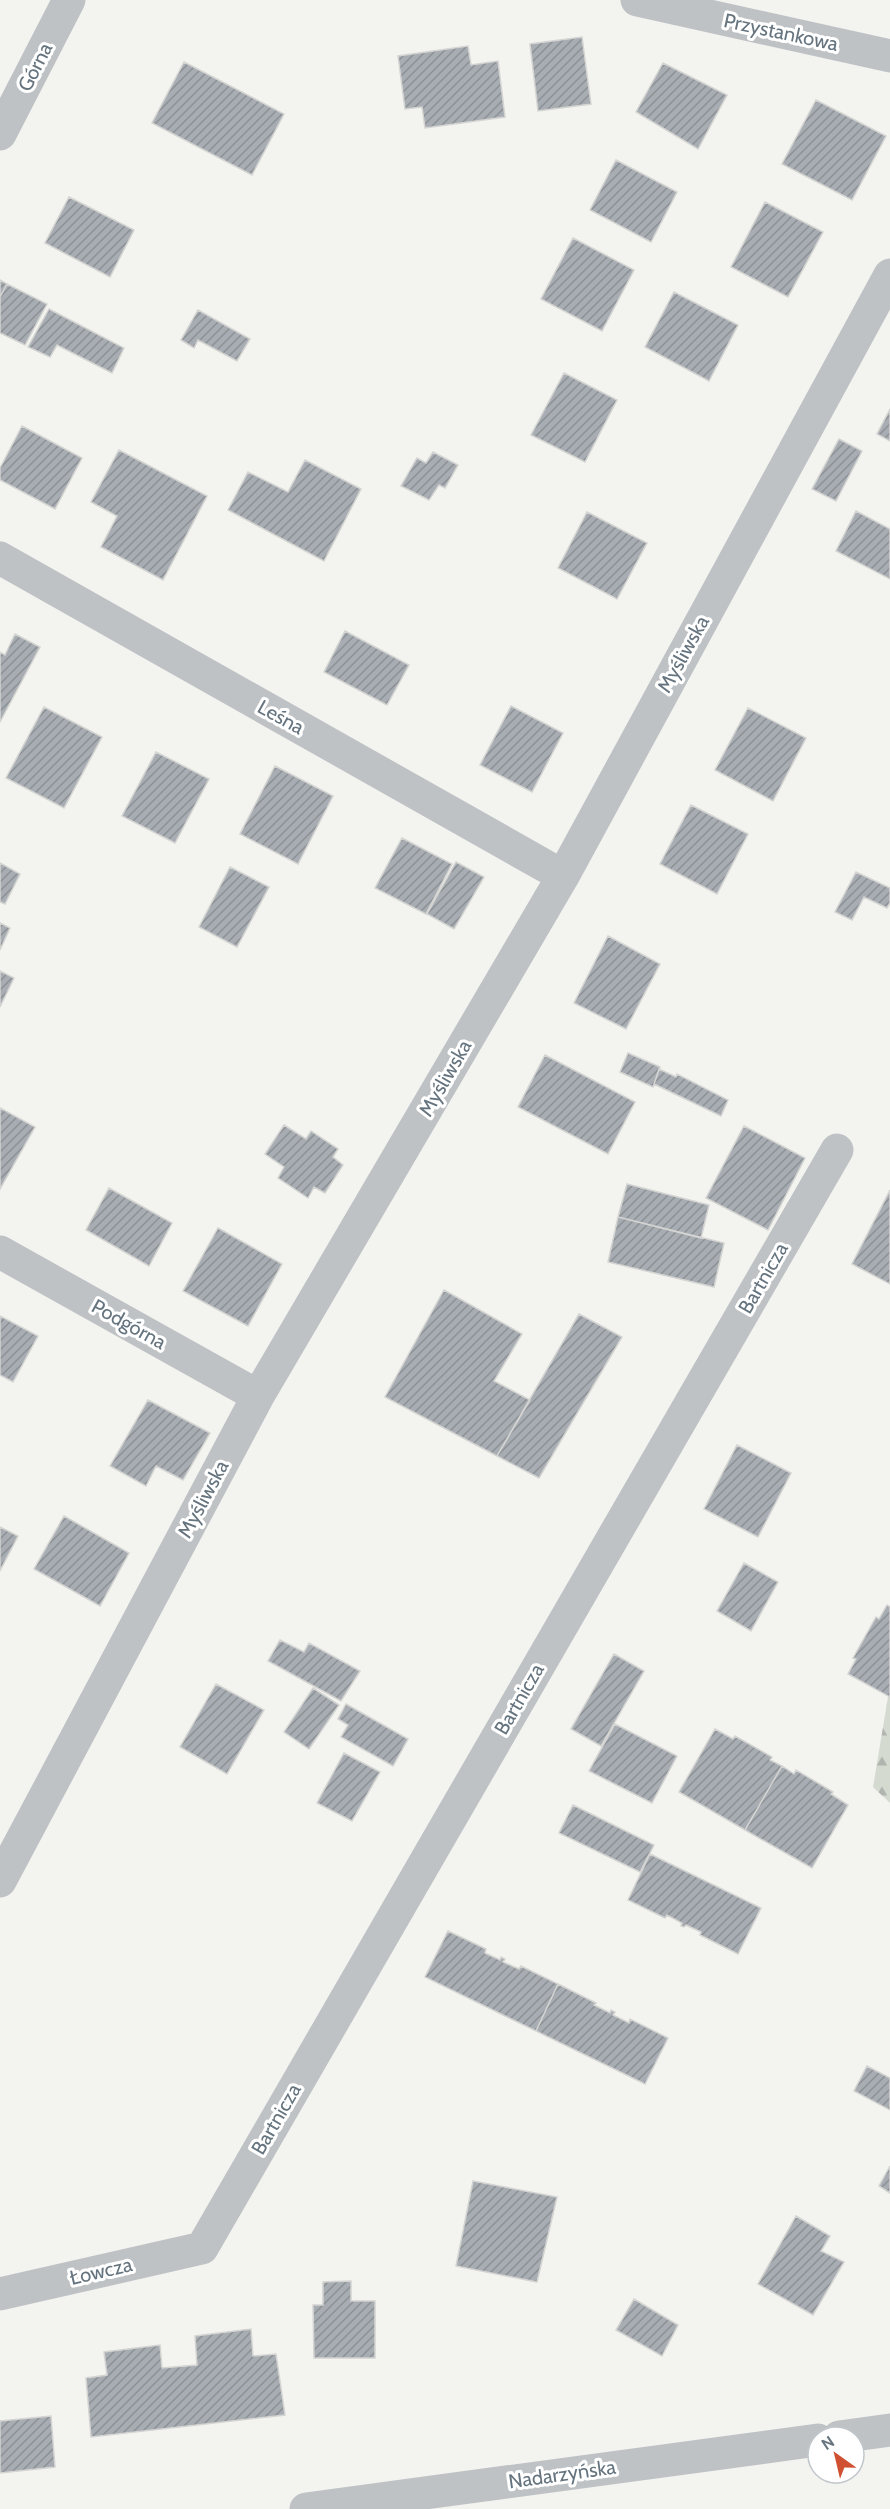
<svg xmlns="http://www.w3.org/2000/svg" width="890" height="2509" font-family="Cabin,sans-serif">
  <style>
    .forest { fill: url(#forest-firs) }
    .building { fill: url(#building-hatch); stroke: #d4d4d2; stroke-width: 1.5 }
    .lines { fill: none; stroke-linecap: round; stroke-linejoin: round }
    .minor { stroke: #bfc2c5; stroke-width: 33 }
    .labels { text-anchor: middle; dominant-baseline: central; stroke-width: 6; stroke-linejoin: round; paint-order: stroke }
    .street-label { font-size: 20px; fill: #65747e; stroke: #fff }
  </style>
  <defs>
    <pattern id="forest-firs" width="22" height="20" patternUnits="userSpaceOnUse" patternTransform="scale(1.5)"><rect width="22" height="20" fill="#d5dad1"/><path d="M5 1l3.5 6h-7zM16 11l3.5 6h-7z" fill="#b0b5af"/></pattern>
    <pattern id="building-hatch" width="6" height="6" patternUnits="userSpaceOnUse" patternTransform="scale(1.5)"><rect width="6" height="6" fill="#a7adb2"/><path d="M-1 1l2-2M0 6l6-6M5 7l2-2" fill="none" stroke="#8c9196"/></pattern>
  </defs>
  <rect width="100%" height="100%" fill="#f3f3f0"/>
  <!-- forest -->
  <path class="forest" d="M 890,1685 L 890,1803 L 873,1787 Z"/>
  <!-- building -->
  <path class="building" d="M 582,37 L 591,104 L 538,111 L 530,44 Z
    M 468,46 L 471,65 L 498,61 L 505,117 L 425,128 L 422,107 L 405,109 L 398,56 Z
    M 184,62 L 284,114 L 252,175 L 152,123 Z
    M 663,63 L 727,95 L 698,149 L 636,112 Z
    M 816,100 L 886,136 L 852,200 L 782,164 Z
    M 616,160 L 677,192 L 651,242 L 590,210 Z
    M 69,197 L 134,230 L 110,277 L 45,243 Z
    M 765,202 L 823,232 L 788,297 L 731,267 Z
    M 573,238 L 634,270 L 602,331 L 541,299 Z
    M 0,280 L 7,284 L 0,297 Z
    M 7,284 L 47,304 L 25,345 L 0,333 L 0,297 Z
    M 674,292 L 738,325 L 709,381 L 645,347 Z
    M 49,309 L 124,348 L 112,373 L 57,345 L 50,357 L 28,347 Z
    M 198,310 L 250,339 L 237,361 L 198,340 L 194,348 L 181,340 Z
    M 564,373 L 617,400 L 585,462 L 531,435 Z
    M 890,409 L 890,441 L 877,434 Z
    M 22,426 L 82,458 L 55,509 L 0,480 L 0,468 Z
    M 839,439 L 862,451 L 836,501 L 812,489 Z
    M 119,450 L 207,496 L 163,580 L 101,547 L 117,516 L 91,502 Z
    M 433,452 L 458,465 L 445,488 L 439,485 L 429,500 L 401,486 L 417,458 L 426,463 Z
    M 305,460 L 361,489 L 324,561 L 228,510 L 248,472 L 288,492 Z
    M 856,511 L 890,529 L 890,579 L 836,551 Z
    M 587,512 L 647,543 L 617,599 L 558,568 Z
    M 345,631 L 409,665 L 387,705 L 324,672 Z
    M 15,634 L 40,647 L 0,722 L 0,652 L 5,655 Z
    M 511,706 L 563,733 L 532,792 L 480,765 Z
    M 44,707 L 102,737 L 64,808 L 6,778 Z
    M 748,708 L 806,738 L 773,801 L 715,770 Z
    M 156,752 L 209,779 L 175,843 L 122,816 Z
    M 275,766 L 333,796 L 298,864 L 240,834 Z
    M 691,805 L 748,834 L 717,894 L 660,864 Z
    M 402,838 L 452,864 L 426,914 L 375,888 Z
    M 456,862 L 484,877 L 454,929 L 427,914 Z
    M 0,863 L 20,874 L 5,904 L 0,902 Z
    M 230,867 L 269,887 L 237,947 L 199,927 Z
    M 856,872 L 890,888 L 890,903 L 887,908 L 864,897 L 852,920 L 835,912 Z
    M 0,923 L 10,928 L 0,950 Z
    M 608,936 L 660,964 L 626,1029 L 574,1003 Z
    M 0,971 L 14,978 L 0,1007 Z
    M 628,1053 L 660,1067 L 653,1087 L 620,1072 Z
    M 545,1055 L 635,1102 L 608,1154 L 518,1107 Z
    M 659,1069 L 676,1077 L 677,1074 L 728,1100 L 721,1116 L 654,1084 Z
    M 0,1108 L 35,1127 L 0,1189 Z
    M 284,1125 L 306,1139 L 311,1131 L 338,1149 L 333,1157 L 343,1165 L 325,1193 L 314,1187 L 308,1198 L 278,1178 L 284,1167 L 265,1154 Z
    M 744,1126 L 805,1158 L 768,1230 L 706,1198 Z
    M 627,1184 L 709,1205 L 701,1238 L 618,1217 Z
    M 109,1188 L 172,1223 L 149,1266 L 86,1230 Z
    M 890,1190 L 890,1284 L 852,1264 Z
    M 618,1217 L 724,1243 L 714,1287 L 608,1262 Z
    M 218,1228 L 282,1264 L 248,1326 L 183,1291 Z
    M 444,1290 L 522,1334 L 494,1381 L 530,1400 L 497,1456 L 385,1397 Z
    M 579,1314 L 622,1337 L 539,1478 L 497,1456 Z
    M 0,1316 L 38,1336 L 13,1382 L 0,1375 Z
    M 148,1400 L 210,1433 L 183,1480 L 156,1466 L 146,1486 L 110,1466 Z
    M 737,1445 L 791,1473 L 758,1537 L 704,1509 Z
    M 64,1516 L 129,1553 L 100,1606 L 34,1569 Z
    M 0,1527 L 18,1536 L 0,1571 Z
    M 744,1563 L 778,1582 L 751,1631 L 717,1611 Z
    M 887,1605 L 890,1607 L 890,1697 L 848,1674 L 856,1659 L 853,1658 L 876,1617 L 879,1619 Z
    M 280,1640 L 304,1652 L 309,1643 L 360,1671 L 341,1701 L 268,1661 Z
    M 614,1654 L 644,1671 L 601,1746 L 571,1729 Z
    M 216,1684 L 264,1710 L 227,1774 L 180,1747 Z
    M 313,1688 L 339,1705 L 309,1749 L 284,1732 Z
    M 346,1704 L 408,1739 L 393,1766 L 341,1737 L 348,1725 L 338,1719 Z
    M 615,1724 L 677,1756 L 652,1803 L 589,1771 Z
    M 715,1729 L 733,1739 L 735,1736 L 772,1757 L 770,1760 L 782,1766 L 745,1830 L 679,1792 Z
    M 344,1753 L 380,1772 L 352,1821 L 317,1803 Z
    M 782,1766 L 794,1774 L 796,1770 L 833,1792 L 831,1794 L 848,1805 L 812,1868 L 745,1830 Z
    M 573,1805 L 654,1845 L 640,1872 L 559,1833 Z
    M 650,1854 L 761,1908 L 738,1954 L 700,1935 L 701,1932 L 686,1925 L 684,1927 L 681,1926 L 682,1923 L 667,1915 L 665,1918 L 628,1900 Z
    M 448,1931 L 486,1949 L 485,1953 L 500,1960 L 501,1957 L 505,1959 L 503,1962 L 519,1969 L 521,1966 L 558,1984 L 536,2031 L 425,1977 Z
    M 558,1984 L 596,2003 L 594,2005 L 610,2013 L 611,2010 L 615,2012 L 613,2015 L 629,2023 L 630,2019 L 668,2038 L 645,2084 L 536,2031 Z
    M 867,2066 L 890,2078 L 890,2110 L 854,2091 Z
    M 890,2166 L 890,2193 L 879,2186 Z
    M 473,2181 L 557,2197 L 537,2282 L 456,2266 Z
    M 796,2216 L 830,2236 L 821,2251 L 844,2262 L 813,2315 L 758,2284 Z
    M 351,2281 L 351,2301 L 375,2301 L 375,2358 L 314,2358 L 313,2305 L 323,2305 L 323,2282 Z
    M 634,2299 L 678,2325 L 662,2356 L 616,2330 Z
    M 251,2329 L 253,2356 L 276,2354 L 285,2415 L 91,2437 L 86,2378 L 107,2375 L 104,2352 L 160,2345 L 162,2368 L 197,2365 L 195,2336 Z
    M 51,2416 L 55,2467 L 0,2473 L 0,2421 Z"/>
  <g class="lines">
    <!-- minor -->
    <path class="minor" d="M 637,0 L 890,56
      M 0,134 L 69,0
      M 0,558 L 563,876
      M 0,1252 L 258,1396
      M 0,1881 L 258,1396 L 563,876 L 890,275
      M 0,2294 L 202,2248 L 837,1150
      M 839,2437 L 890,2430
      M 306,2509 L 818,2440"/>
  </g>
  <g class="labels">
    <!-- street labels -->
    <g class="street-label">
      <text transform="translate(781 32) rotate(12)">Przystankowa</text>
      <text transform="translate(35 67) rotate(-63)">Górna</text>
      <text transform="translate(683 654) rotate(-61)">Myśliwska</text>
      <text transform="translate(281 717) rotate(29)">Leśna</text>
      <text transform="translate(445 1078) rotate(-60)">Myśliwska</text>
      <text transform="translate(763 1278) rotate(-60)">Bartnicza</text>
      <text transform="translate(129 1324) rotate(29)">Podgórna</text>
      <text transform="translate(203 1499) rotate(-62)">Myśliwska</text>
      <text transform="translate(519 1699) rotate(-60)">Bartnicza</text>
      <text transform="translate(276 2119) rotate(-60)">Bartnicza</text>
      <text transform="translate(101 2271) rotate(-13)">Łowcza</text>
      <text transform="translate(562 2474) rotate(-8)">Nadarzyńska</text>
    </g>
  </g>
  <!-- north arrow -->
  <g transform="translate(836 2455) rotate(326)"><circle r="28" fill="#ffffff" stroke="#c1c7cb" stroke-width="1.5"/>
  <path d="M0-4.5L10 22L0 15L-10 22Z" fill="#d05032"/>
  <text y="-9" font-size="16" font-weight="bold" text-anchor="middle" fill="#65747e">N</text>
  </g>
</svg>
